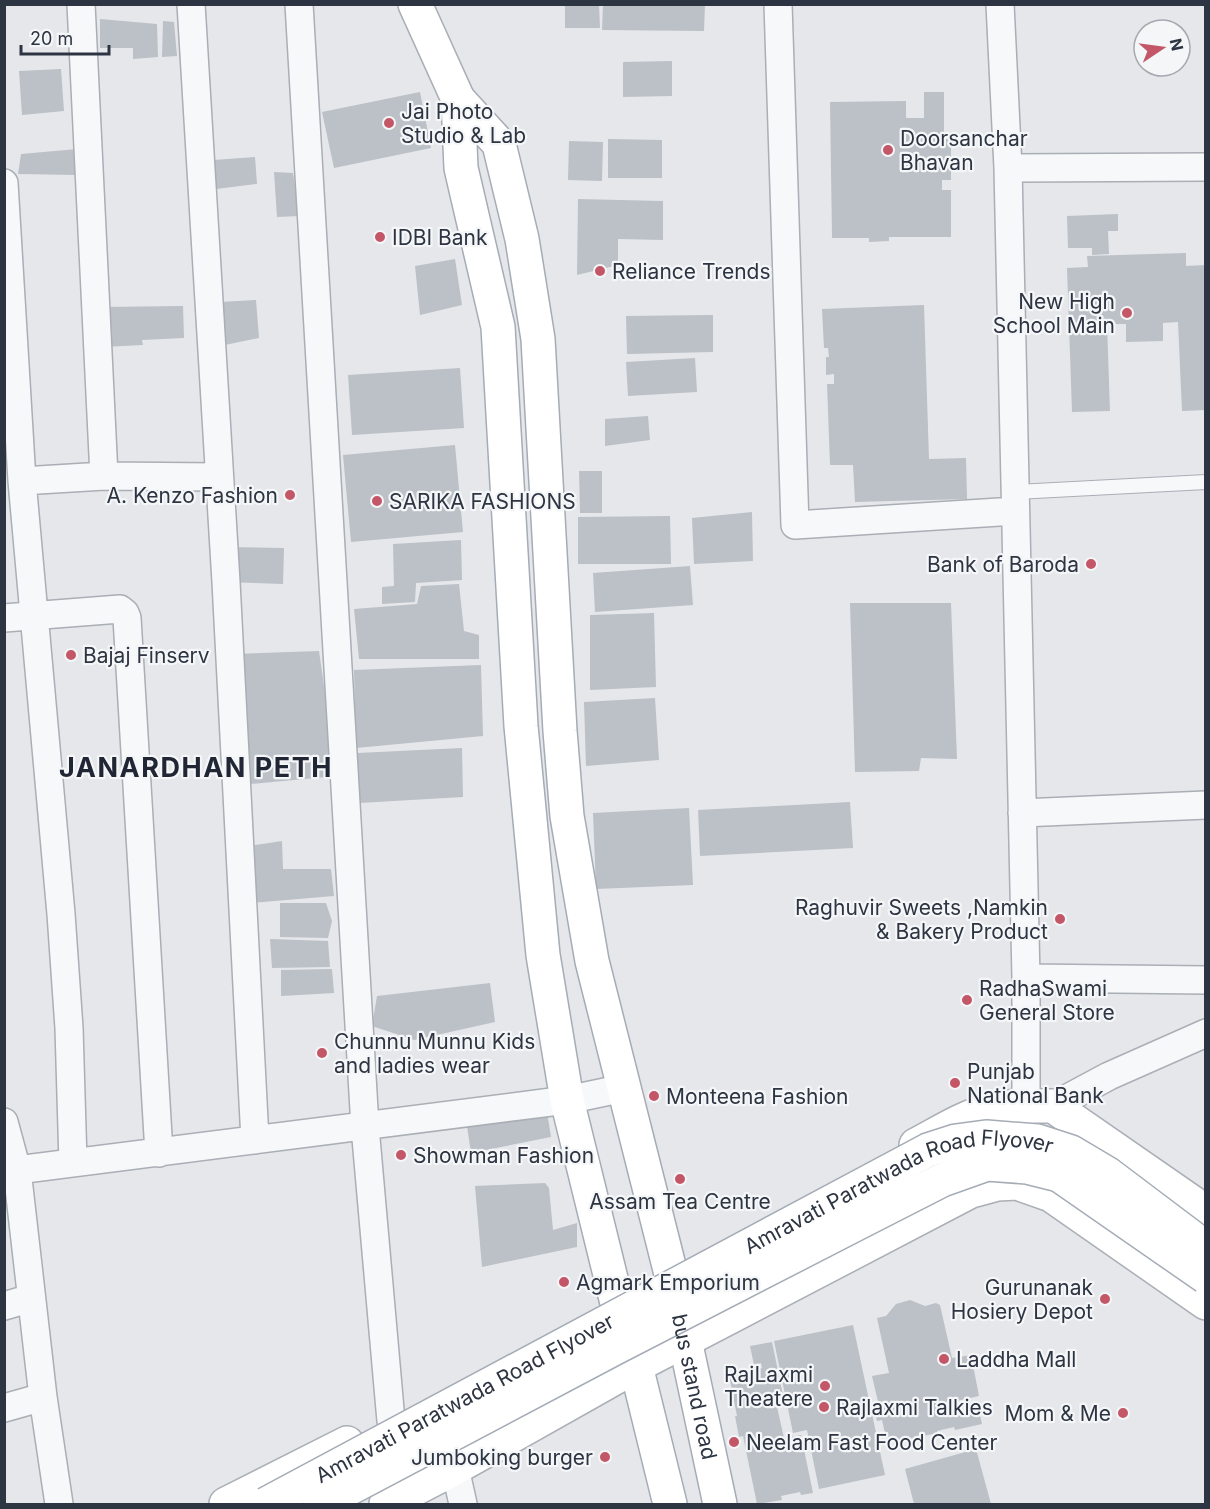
<svg xmlns="http://www.w3.org/2000/svg" width="1210" height="1509" font-family="Inter,sans-serif">
  <style>
    .building { fill: #bcc1c7 }
    .lines { fill: none; stroke-linecap: round; stroke-linejoin: round }
    .lane-casing { stroke: #aaaeb5; stroke-width: 16 }
    .street-casing { stroke: #aaaeb5; stroke-width: 30 }
    .secondary-casing { stroke: #aaaeb5; stroke-width: 36 }
    .primary-casing { stroke: #a5acb6; stroke-width: 36 }
    .lane { stroke: #f7f8fa; stroke-width: 14 }
    .street { stroke: #f7f8fa; stroke-width: 27 }
    .secondary { stroke: #fff; stroke-width: 33 }
    .primary { stroke: #fff; stroke-width: 33 }
    .primary-bridge-casing { stroke: #a5acb6; stroke-width: 36; stroke-linecap: butt }
    .primary-bridge { stroke: #fff; stroke-width: 33 }
    .poi-dot { fill: #c35768; stroke: #f4f6f8; stroke-width: 2 }
    .labels { text-anchor: middle; dominant-baseline: central; stroke-width: 4.5; stroke-linejoin: round; paint-order: stroke }
    .poi-label { font-size: 21px; fill: #2e3542; stroke: #f4f6f8; text-anchor: start }
    .street-label { font-size: 21px; fill: #2e3542; stroke: #f4f6f8 }
    .district-label { font-size: 27px; font-weight: bold; letter-spacing: 1.5px; fill: #202633; stroke: #f4f6f8 }
  </style>
  <rect width="100%" height="100%" fill="#e5e7eb"/>
  <!-- building -->
  <path class="building" d="M 565,4 L 599,4 L 600,28 L 565,28 Z
    M 603,4 L 705,4 L 704,31 L 602,30 Z
    M 100,19 L 157,24 L 158,57 L 133,59 L 133,48 L 100,48 Z
    M 163,21 L 174,22 L 177,56 L 162,57 Z
    M 672,61 L 672,96 L 623,97 L 623,62 Z
    M 61,69 L 64,111 L 22,115 L 19,71 Z
    M 420,92 L 431,148 L 334,168 L 322,112 Z
    M 924,92 L 944,92 L 944,139 L 951,139 L 951,180 L 942,180 L 942,190 L 951,190 L 951,237 L 889,237 L 889,241 L 869,242 L 869,238 L 832,238 L 830,102 L 906,101 L 906,118 L 924,118 Z
    M 608,139 L 662,140 L 662,178 L 608,178 Z
    M 569,141 L 603,142 L 602,181 L 568,180 Z
    M 77,149 L 76,175 L 18,174 L 21,154 Z
    M 255,157 L 257,184 L 216,189 L 214,160 Z
    M 274,172 L 293,173 L 300,216 L 277,217 Z
    M 578,199 L 663,201 L 663,240 L 618,239 L 618,265 L 577,275 Z
    M 1118,214 L 1118,231 L 1108,231 L 1109,254 L 1092,255 L 1092,248 L 1068,248 L 1067,216 Z
    M 1186,253 L 1186,266 L 1206,265 L 1206,410 L 1182,411 L 1178,322 L 1163,323 L 1163,341 L 1126,342 L 1126,324 L 1107,324 L 1110,411 L 1072,412 L 1067,268 L 1088,267 L 1087,256 Z
    M 455,259 L 462,305 L 420,315 L 415,266 Z
    M 256,300 L 259,338 L 225,345 L 220,302 Z
    M 924,305 L 929,459 L 966,458 L 967,499 L 855,502 L 853,465 L 830,465 L 827,384 L 834,384 L 834,374 L 826,375 L 826,357 L 829,357 L 828,348 L 824,348 L 822,309 Z
    M 183,306 L 184,338 L 142,340 L 143,345 L 102,347 L 102,307 Z
    M 713,315 L 713,352 L 627,354 L 626,316 Z
    M 695,358 L 697,392 L 628,396 L 626,362 Z
    M 460,368 L 464,428 L 352,435 L 348,375 Z
    M 648,416 L 650,440 L 605,446 L 605,419 Z
    M 455,445 L 463,532 L 351,542 L 343,455 Z
    M 579,471 L 602,471 L 602,513 L 580,513 Z
    M 752,512 L 753,561 L 694,564 L 692,518 Z
    M 670,516 L 671,564 L 578,564 L 578,517 Z
    M 461,540 L 462,580 L 416,583 L 415,602 L 382,604 L 382,587 L 394,586 L 393,544 Z
    M 227,547 L 284,548 L 283,584 L 226,582 Z
    M 690,566 L 693,605 L 595,612 L 593,573 Z
    M 459,584 L 464,631 L 479,635 L 479,659 L 359,659 L 354,609 L 417,604 L 421,586 Z
    M 850,603 L 951,603 L 957,759 L 921,758 L 919,771 L 855,772 Z
    M 654,613 L 656,687 L 590,690 L 590,615 Z
    M 319,651 L 337,776 L 250,784 L 233,654 Z
    M 481,665 L 483,736 L 356,748 L 354,670 Z
    M 655,698 L 659,760 L 586,766 L 584,702 Z
    M 462,748 L 463,797 L 359,803 L 357,753 Z
    M 850,802 L 853,848 L 700,856 L 698,810 Z
    M 689,808 L 693,885 L 596,889 L 593,813 Z
    M 282,841 L 283,869 L 331,869 L 334,896 L 250,903 L 249,846 Z
    M 280,903 L 326,903 L 332,921 L 328,938 L 280,937 Z
    M 270,939 L 328,941 L 330,967 L 272,968 Z
    M 332,969 L 334,993 L 281,996 L 281,970 Z
    M 490,983 L 495,1022 L 414,1040 L 372,1026 L 377,996 Z
    M 547,1112 L 551,1137 L 471,1153 L 467,1126 Z
    M 545,1183 L 549,1188 L 553,1230 L 577,1223 L 577,1247 L 482,1267 L 475,1186 Z
    M 910,1300 L 925,1306 L 936,1303 L 940,1305 L 952,1358 L 971,1355 L 979,1396 L 952,1402 L 955,1416 L 979,1411 L 982,1424 L 955,1430 L 954,1427 L 937,1431 L 937,1433 L 895,1442 L 894,1436 L 886,1438 L 882,1420 L 877,1421 L 874,1407 L 879,1406 L 872,1376 L 889,1373 L 877,1318 L 886,1316 L 896,1304 Z
    M 853,1325 L 885,1475 L 819,1489 L 807,1430 L 793,1433 L 774,1341 Z
    M 772,1342 L 785,1405 L 777,1407 L 784,1438 L 801,1435 L 813,1493 L 801,1495 L 800,1492 L 781,1496 L 782,1500 L 757,1504 L 743,1436 L 739,1437 L 735,1416 L 737,1416 L 729,1375 L 762,1368 L 761,1363 L 754,1365 L 750,1346 Z
    M 976,1449 L 991,1504 L 914,1504 L 905,1469 Z"/>
  <g class="lines">
    <!-- lane casing -->
    <g class="lane-casing">
      <path id="lane" d="M 1015,492 L 1206,482"/>
    </g>
    <!-- street casing -->
    <g class="street-casing">
      <path id="street" d="M 81,4 L 104,476
        M 191,4 L 226,582 L 255,1140
        M 299,4 L 365,1127 L 391,1421
        M 778,4 L 795,525 L 1015,511
        M 1000,4 L 1008,168 L 1026,978 L 1026,1106 L 1019,1124
        M 1008,168 L 1206,167
        M 4,183 L 22,481 L 61,914 L 69,1028 L 73,1163
        M 22,481 L 104,476 L 218,477
        M 4,618 L 120,609 L 125,613 L 127,618 L 159,1153
        M 1022,813 L 1206,805
        M 1026,978 L 1206,980
        M 1053,1106 L 1109,1076 L 1206,1033
        M 4,1122 L 17,1170 L 43,1397 L 59,1504
        M 17,1170 L 567,1100 L 624,1088
        M 4,1306 L 31,1298
        M 4,1408 L 43,1397
        M 455,1468 L 463,1504"/>
    </g>
    <!-- secondary casing -->
    <g class="secondary-casing">
      <path id="secondary" d="M 415,4 L 458,99
        M 916,1145 C 941,1132 966,1115 993,1110 C 1013,1105 1033,1106 1053,1106 L 1206,1212
        M 226,1504 L 347,1443
        M 386,1504 L 455,1468 L 636,1366 L 971,1191 L 997,1184 L 1017,1183 L 1051,1195 L 1206,1303"/>
    </g>
    <!-- primary casing -->
    <g class="primary-casing">
      <g id="primary">
        <path id="s1" d="M 458,99 L 499,144 L 522,239 L 538,339 L 560,731 L 567,816 L 592,961 L 670,1270 L 720,1504"/>
        <path d="M 458,99 L 461,168 L 498,327 L 521,726 L 543,955 L 567,1100 L 616,1299 L 636,1366 L 670,1504"/>
      </g>
    </g>
    <!-- lane -->
    <use href="#lane" class="lane"/>
    <!-- street -->
    <use href="#street" class="street"/>
    <!-- secondary -->
    <use href="#secondary" class="secondary"/>
    <!-- primary -->
    <use href="#primary" class="primary"/>
    <!-- primary-bridge casing -->
    <g class="primary-bridge-casing">
      <g id="primary-bridge">
        <path id="s2" d="M 266,1504 L 928,1150 L 956,1141 L 986,1137 L 1037,1141 L 1071,1152 L 1108,1174 L 1206,1248"/>
        <path d="M 320,1504 L 615,1348 L 850,1227 L 942,1180 L 987,1164 L 1027,1167 L 1059,1175 L 1206,1277"/>
      </g>
    </g>
    <!-- primary-bridge -->
    <use href="#primary-bridge" class="primary-bridge"/>
  </g>
  <!-- markers -->
  <g class="poi-dot">
    <circle cx="389" cy="123" r="6"/>
    <circle cx="888" cy="150" r="6"/>
    <circle cx="380" cy="237" r="6"/>
    <circle cx="600" cy="271" r="6"/>
    <circle cx="1127" cy="313" r="6"/>
    <circle cx="290" cy="495" r="6"/>
    <circle cx="377" cy="501" r="6"/>
    <circle cx="1091" cy="564" r="6"/>
    <circle cx="71" cy="655" r="6"/>
    <circle cx="1060" cy="919" r="6"/>
    <circle cx="967" cy="1000" r="6"/>
    <circle cx="322" cy="1053" r="6"/>
    <circle cx="955" cy="1083" r="6"/>
    <circle cx="654" cy="1096" r="6"/>
    <circle cx="401" cy="1155" r="6"/>
    <circle cx="680" cy="1179" r="6"/>
    <circle cx="564" cy="1282" r="6"/>
    <circle cx="1105" cy="1299" r="6"/>
    <circle cx="944" cy="1359" r="6"/>
    <circle cx="825" cy="1386" r="6"/>
    <circle cx="824" cy="1407" r="6"/>
    <circle cx="1123" cy="1413" r="6"/>
    <circle cx="734" cy="1442" r="6"/>
    <circle cx="605" cy="1457" r="6"/>
  </g>
  <g class="labels">
    <!-- poi labels -->
    <g class="poi-label">
      <text x="401" y="111">Jai Photo<tspan x="401" dy="24">Studio &amp; Lab</tspan></text>
      <text x="900" y="138">Doorsanchar<tspan x="900" dy="24">Bhavan</tspan></text>
      <text x="392" y="237">IDBI Bank</text>
      <text x="612" y="271">Reliance Trends</text>
      <text x="1115" y="301" text-anchor="end">New High<tspan x="1115" dy="24">School Main</tspan></text>
      <text x="278" y="495" text-anchor="end">A. Kenzo Fashion</text>
      <text x="389" y="501">SARIKA FASHIONS</text>
      <text x="1079" y="564" text-anchor="end">Bank of Baroda</text>
      <text x="83" y="655">Bajaj Finserv</text>
      <text x="1048" y="907" text-anchor="end">Raghuvir Sweets ,Namkin<tspan x="1048" dy="24">&amp; Bakery Product</tspan></text>
      <text x="979" y="988">RadhaSwami<tspan x="979" dy="24">General Store</tspan></text>
      <text x="334" y="1041">Chunnu Munnu Kids<tspan x="334" dy="24">and ladies wear</tspan></text>
      <text x="967" y="1071">Punjab<tspan x="967" dy="24">National Bank</tspan></text>
      <text x="666" y="1096">Monteena Fashion</text>
      <text x="413" y="1155">Showman Fashion</text>
      <text x="680" y="1201" text-anchor="middle">Assam Tea Centre</text>
      <text x="576" y="1282">Agmark Emporium</text>
      <text x="1093" y="1287" text-anchor="end">Gurunanak<tspan x="1093" dy="24">Hosiery Depot</tspan></text>
      <text x="956" y="1359">Laddha Mall</text>
      <text x="813" y="1374" text-anchor="end">RajLaxmi<tspan x="813" dy="24">Theatere</tspan></text>
      <text x="836" y="1407">Rajlaxmi Talkies</text>
      <text x="1111" y="1413" text-anchor="end">Mom &amp; Me</text>
      <text x="746" y="1442">Neelam Fast Food Center</text>
      <text x="593" y="1457" text-anchor="end">Jumboking burger</text>
    </g>
    <!-- street labels -->
    <g class="street-label">
      <text stroke="none"><textPath href="#s2" startOffset="711">Amravati Paratwada Road Flyover</textPath></text>
      <text stroke="none"><textPath href="#s1" startOffset="1323">bus stand road</textPath></text>
      <text stroke="none"><textPath href="#s2" startOffset="225">Amravati Paratwada Road Flyover</textPath></text>
    </g>
    <!-- district labels -->
    <g class="district-label">
      <text x="196" y="767">JANARDHAN PETH</text>
    </g>
  </g>
  <!-- border -->
  <rect width="1210" height="1509" fill="none" stroke="#2e3542" stroke-width="12"/>
  <!-- north arrow -->
  <g transform="translate(1162 48) rotate(77)"><circle r="28" fill="#f4f6f8" stroke="#a5a9af" stroke-width="1.5"/>
  <path d="M0-4.5L10 22L0 15L-10 22Z" fill="#c35768"/>
  <text y="-9" font-size="16" font-weight="bold" text-anchor="middle" fill="#2e3542">N</text>
  </g>
  <!-- scale -->
  <path d="M21 45v9h88v-9" fill="none" stroke="#2e3542" stroke-width="3"/>
  <text x="30" y="45" font-size="18" fill="#2e3542" stroke="#f4f6f8" stroke-width="4.5" paint-order="stroke">20 m</text>
</svg>
